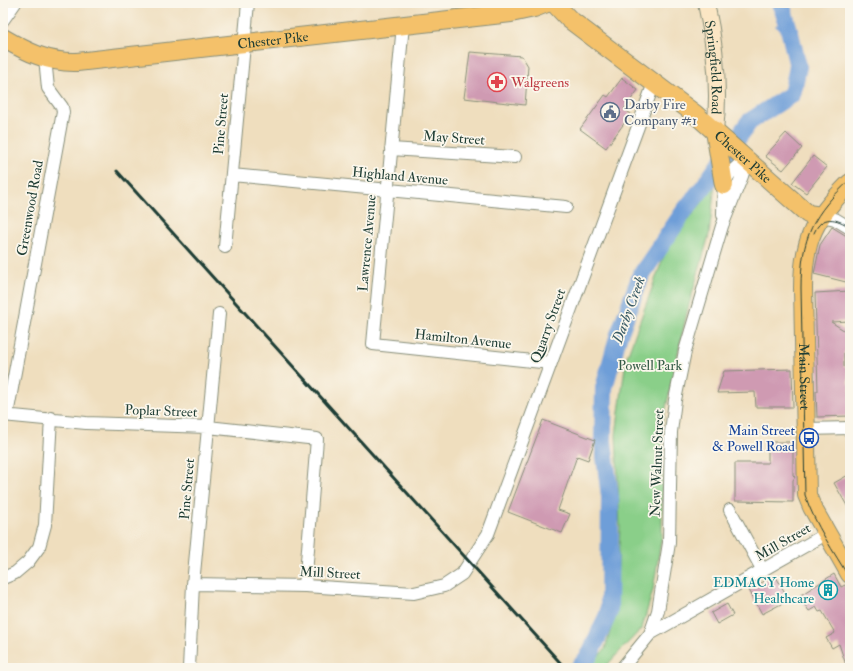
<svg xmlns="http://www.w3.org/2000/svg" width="853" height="671" font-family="'IM FELL Double Pica',serif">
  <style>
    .green { fill: #8acf89; stroke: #54865e }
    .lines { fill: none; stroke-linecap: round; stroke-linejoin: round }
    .stream { stroke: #6e9ed8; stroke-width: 3 }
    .river { stroke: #6e9ed8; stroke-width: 18 }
    .building { fill: #cf9ab2 }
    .street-casing { stroke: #878e79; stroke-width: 14 }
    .secondary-casing { stroke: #878e79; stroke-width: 18 }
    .primary-casing { stroke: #878e79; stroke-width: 20 }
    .street { stroke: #fff; stroke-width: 12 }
    .secondary { stroke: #fbe6c4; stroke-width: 16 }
    .primary { stroke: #f4c16b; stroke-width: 18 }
    .tram { stroke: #1f3d34; stroke-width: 1 }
    .rail { stroke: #1f3d34; stroke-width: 3 }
    .labels { text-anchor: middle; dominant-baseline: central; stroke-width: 3.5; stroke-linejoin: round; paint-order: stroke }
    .street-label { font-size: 14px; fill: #1f3d34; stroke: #fbf7ec }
    .health-label { font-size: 14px; fill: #be3a42; stroke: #fbf7ec; text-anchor: start }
    .service-label { font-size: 14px; fill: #4e5e75; stroke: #fbf7ec; text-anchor: start }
    .park-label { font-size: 14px; fill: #345a45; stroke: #fbf7ec }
    .transit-label { font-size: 14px; fill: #164399; stroke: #fbf7ec; text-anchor: end }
    .culture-label { font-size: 14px; fill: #0d838f; stroke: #fbf7ec; text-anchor: end }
    .water-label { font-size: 15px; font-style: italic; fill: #375a65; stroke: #fbf7ec }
  </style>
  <rect width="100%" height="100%" fill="#fbf7ec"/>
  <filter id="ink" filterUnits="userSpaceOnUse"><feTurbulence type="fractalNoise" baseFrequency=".025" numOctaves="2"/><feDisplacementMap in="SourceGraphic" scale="8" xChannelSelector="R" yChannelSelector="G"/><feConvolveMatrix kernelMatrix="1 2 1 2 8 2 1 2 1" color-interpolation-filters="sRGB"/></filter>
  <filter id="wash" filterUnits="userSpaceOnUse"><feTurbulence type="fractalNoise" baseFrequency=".012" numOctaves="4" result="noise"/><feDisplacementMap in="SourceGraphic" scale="16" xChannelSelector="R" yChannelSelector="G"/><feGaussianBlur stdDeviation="0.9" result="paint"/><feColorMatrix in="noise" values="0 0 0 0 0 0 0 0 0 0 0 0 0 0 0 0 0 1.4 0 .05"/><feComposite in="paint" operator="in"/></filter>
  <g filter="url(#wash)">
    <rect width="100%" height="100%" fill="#efdebe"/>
    <!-- green -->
    <path class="green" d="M 715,185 L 709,235 L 687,312 L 662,426 L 662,535 L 653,590 L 642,628 L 604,668 L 594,668 L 590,665 L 605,649 L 615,615 L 620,528 L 616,435 L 626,359 L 666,250 Z"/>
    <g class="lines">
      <!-- stream -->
      <path class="stream" d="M 777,26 L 790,33"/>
      <!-- river -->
      <path class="river" d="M 579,668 L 589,656 L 609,612 L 610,497 L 603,441 L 604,388 L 618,337 L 641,275 L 685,210 L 705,185 L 749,122 L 792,94 L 798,67 L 790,33 L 781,3"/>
    </g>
    <g id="blocks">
      <!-- building -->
      <path class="building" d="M 470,52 L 522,56 L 528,66 L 525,105 L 464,98 Z
        M 622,78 L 638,90 L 624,109 L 631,114 L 606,148 L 580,129 L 605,95 L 608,97 Z
        M 786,133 L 802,148 L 783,170 L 765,156 Z
        M 813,156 L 827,167 L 806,193 L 792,183 Z
        M 832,227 L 850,238 L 850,283 L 814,274 L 820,245 Z
        M 850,291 L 850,321 L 831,322 L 850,334 L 850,351 L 844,352 L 844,367 L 848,367 L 848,384 L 850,384 L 850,416 L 817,417 L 816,391 L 818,391 L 815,293 Z
        M 792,369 L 793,407 L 756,407 L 755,392 L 717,393 L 724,371 Z
        M 543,420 L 595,440 L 588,460 L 577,456 L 558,510 L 570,514 L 562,533 L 508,512 Z
        M 768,442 L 793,442 L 793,475 L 795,477 L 793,480 L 793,502 L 735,501 L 735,463 L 768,463 Z
        M 850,474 L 850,511 L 834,483 Z
        M 834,574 L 841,587 L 845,585 L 850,593 L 850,668 L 847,668 L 839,644 L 832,648 L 826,638 L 835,633 L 822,611 L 819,612 L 816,607 L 809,611 L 799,596 Z
        M 775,575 L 788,598 L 782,601 L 783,603 L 762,614 L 749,590 Z
        M 727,604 L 733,615 L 717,624 L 711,613 Z"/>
    </g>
  </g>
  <g filter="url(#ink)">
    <use href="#blocks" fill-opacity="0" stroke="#878e79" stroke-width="1"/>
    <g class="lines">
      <!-- street casing -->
      <g class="street-casing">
        <path id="street" d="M 3,20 L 15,3
          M 403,25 L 373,344 L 551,363
          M 391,149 L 515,157
          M 232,175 L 566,207
          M 723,215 C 724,185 720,177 747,159
          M 821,216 L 835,219 L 850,228
          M 225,247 L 248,3
          M 3,415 L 86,423 L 208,427 L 317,439 L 305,586
          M 7,415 L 63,112 L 62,107 L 48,88 L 45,58
          M 806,429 L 850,428
          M 730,510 L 763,571
          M 3,578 L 15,573 L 28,562 L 39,547 L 45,525 L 51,418
          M 193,584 L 305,586 L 414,593 L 444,586 L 462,574 L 488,534 L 654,83
          M 650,634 L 826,534
          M 189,668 L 193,584 L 219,314
          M 622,668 L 650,634 L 658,611 L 669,543 L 671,432 L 675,400 L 685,351 L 722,226 L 742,176 L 747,159"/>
      </g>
      <!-- secondary casing -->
      <g class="secondary-casing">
        <g id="secondary">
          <path id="s1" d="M 706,3 C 715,44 720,89 715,131"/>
        </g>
      </g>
      <!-- primary casing -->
      <g class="primary-casing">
        <g id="primary">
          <path id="s2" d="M 554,3 L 569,19 L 695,114 L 808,214 L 821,216"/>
          <path id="s3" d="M 3,38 C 27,52 49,63 77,62 L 511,13 L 534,8 L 547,3"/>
          <path d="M 715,131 L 724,185"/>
          <path id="s4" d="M 850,183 C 815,218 803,238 803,288 L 807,495 L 812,507 L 850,574"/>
        </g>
      </g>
      <!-- street -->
      <use href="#street" class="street"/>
      <!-- secondary -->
      <use href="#secondary" class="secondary"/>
      <!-- primary -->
      <use href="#primary" class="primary"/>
      <!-- tram -->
      <path class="tram" d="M 850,180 C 813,214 801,237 801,288 L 805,495 C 815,525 834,552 850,579
        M 814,233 C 822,214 836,218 850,227"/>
      <!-- rail -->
      <path class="rail" d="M 117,171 L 565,668"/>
    </g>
  </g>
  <!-- icons -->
  <defs>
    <g id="pharmacy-ring" transform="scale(1)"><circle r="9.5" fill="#fbf7ec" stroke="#e0444e" stroke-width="1.5"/><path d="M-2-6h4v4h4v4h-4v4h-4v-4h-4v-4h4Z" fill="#e0444e"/></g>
    <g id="civic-ring" transform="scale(1)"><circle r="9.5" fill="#fbf7ec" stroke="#5c6f8a" stroke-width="1.5"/><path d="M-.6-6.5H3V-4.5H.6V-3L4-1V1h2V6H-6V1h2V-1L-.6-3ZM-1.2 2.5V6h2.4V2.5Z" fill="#5c6f8a"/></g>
    <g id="bus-ring" transform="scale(1)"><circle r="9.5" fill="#fbf7ec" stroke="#1a4fb4" stroke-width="1.5"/><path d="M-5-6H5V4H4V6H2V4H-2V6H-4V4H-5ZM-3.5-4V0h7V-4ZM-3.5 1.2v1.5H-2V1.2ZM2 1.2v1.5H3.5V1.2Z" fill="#1a4fb4"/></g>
    <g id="building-ring" transform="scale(1)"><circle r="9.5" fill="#fbf7ec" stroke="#0f9aa8" stroke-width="1.5"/><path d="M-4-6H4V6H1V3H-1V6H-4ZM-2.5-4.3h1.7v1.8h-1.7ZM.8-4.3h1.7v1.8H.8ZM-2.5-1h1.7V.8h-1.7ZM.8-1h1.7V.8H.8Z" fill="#0f9aa8"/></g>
  </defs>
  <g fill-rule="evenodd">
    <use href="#pharmacy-ring" x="497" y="82"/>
    <use href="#civic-ring" x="610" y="112"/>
    <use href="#bus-ring" x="809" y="438"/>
    <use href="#building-ring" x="828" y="590"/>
  </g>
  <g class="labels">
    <!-- street labels -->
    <g class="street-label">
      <text stroke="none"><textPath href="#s3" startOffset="276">Chester Pike</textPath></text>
      <text stroke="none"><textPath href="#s1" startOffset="65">Springfield Road</textPath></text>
      <text transform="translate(221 124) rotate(-85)">Pine Street</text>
      <text transform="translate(454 138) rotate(4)">May Street</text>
      <text stroke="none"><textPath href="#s2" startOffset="244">Chester Pike</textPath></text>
      <text transform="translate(400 176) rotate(5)">Highland Avenue</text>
      <text transform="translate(30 208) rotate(-80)">Greenwood Road</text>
      <text transform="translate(367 243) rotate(-85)">Lawrence Avenue</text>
      <text transform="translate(548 326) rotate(-70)">Quarry Street</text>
      <text transform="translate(463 339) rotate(6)">Hamilton Avenue</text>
      <text stroke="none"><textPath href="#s4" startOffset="208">Main Street</textPath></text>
      <text transform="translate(161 411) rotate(2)">Poplar Street</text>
      <text transform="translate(657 463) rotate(-88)">New Walnut Street</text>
      <text transform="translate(187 489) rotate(-85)">Pine Street</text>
      <text transform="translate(783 542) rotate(-30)">Mill Street</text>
      <text transform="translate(330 573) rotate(3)">Mill Street</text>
    </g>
    <!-- health labels -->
    <g class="health-label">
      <text x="511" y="82">Walgreens</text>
    </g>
    <!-- service labels -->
    <g class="service-label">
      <text x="624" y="104">Darby Fire<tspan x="624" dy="16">Company #1</tspan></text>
    </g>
    <!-- park labels -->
    <g class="park-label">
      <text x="650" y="365">Powell Park</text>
    </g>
    <!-- transit labels -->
    <g class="transit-label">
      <text x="795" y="430">Main Street<tspan x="795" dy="16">&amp; Powell Road</tspan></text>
    </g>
    <!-- culture labels -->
    <g class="culture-label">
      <text x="814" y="582">EDMACY Home<tspan x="814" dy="16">Healthcare</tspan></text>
    </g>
    <!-- water labels -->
    <g class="water-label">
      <text transform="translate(629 310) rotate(-70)">Darby Creek</text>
    </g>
  </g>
  <!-- margin -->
  <rect width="853" height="671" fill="none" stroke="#fbf7ec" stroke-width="16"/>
</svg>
